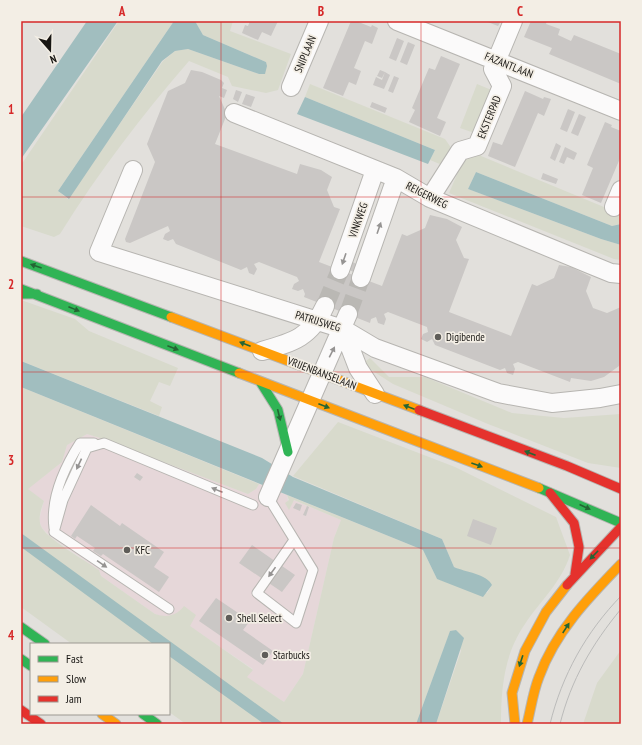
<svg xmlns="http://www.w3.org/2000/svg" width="642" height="745" font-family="'PT Sans Narrow',sans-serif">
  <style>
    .commercial { fill: #e6d7d9 }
    .green { fill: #d8dacc }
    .water { fill: #a1bebf }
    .building { fill: #cac7c5 }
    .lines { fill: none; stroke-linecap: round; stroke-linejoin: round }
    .street-tunnel { stroke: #bab8b4; stroke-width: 18; stroke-dasharray: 18 9; stroke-linecap: butt }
    .lane-casing { stroke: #b7b5b1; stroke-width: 11 }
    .street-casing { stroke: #b7b5b1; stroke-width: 20 }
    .fast-casing { stroke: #b7b5b1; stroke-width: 11 }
    .slow-casing { stroke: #b7b5b1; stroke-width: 11 }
    .jam-casing { stroke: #b7b5b1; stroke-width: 11 }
    .lane { stroke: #fbfafa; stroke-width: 9 }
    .street { stroke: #fbfafa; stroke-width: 18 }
    .fast { stroke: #30b455; stroke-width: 9 }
    .slow { stroke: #ff9f0a; stroke-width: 9 }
    .jam { stroke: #e5322d; stroke-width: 9 }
    .tram { stroke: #bbbbba; stroke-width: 1 }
    .oneway { fill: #959392 }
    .oneway2 { fill: #246534 }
    .grid { fill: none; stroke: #d62828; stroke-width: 1; stroke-opacity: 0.55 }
    .poi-dot { fill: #5f5d59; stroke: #f3eee5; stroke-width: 1.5 }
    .labels { text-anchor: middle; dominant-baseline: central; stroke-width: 3.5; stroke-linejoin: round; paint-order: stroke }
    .street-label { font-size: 11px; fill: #181613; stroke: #f3eee5 }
    .poi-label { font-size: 11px; fill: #181613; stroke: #f3eee5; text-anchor: start }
    .neatline { fill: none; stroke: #d62828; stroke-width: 1.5 }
    .grid-label { font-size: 13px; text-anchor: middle; font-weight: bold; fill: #d62828 }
  </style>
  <rect width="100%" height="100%" fill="#e2e0dc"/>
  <!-- commercial -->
  <path class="commercial" d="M 87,434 L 100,438 L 248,494 L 256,489 L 259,484 L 287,495 L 289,509 L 293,500 L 341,520 L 334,538 L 303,674 L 284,702 L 246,677 L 253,669 L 189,626 L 184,607 L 178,613 L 171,616 L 164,617 L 155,614 L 101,576 L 99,570 L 51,537 L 42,528 L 39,520 L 44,501 L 27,489 L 62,462 L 67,445 Z"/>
  <!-- green -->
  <path class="green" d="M 119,21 L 174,21 L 58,191 L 68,199 L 163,61 L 175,51 L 188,49 L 259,74 L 266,62 L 203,35 L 195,21 L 233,21 L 230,31 L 291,54 L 278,90 L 266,93 L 232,86 L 228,77 L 189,61 C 142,115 98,173 60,234 L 54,237 L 21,226 L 21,165 Z
    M 310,84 L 445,139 L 454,152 L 447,167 L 430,160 L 435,150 L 305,97 Z
    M 477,84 L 494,91 L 477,134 L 460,128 Z
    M 482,153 L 481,156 L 616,212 L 621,202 L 621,224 L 612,226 L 476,172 L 468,189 L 601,239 L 621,245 L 621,260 L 614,259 L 449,193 L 465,156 Z
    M 21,300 L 75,319 L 89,331 L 178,368 L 170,386 L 159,382 L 150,401 L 162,407 L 159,416 L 21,361 Z
    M 370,358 L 389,377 L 425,377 L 512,413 L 564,418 L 621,414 L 621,468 L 588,463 L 488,424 L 393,384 L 362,364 Z
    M 21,387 L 259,484 L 256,489 L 248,494 L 100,438 L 87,434 L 67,445 L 62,462 L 28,489 L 44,501 C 41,509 37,520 42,528 C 49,540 86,561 99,570 L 101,576 L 155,614 C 167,618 176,616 184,606 L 196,615 L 190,626 L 253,670 L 247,677 L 284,702 L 303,674 L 334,538 L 341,520 L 294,500 L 289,510 L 285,503 L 289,500 L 287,495 L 423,550 L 437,579 L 487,593 L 492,585 L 454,567 L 442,539 L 293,476 L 338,422 L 455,467 L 556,517 L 570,555 C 561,583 541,600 525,624 C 504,654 501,689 501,724 L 436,724 L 461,651 L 456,630 L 450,632 L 416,724 L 186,724 L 169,712 L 169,644 L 72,644 L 21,607 Z
    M 621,650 L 621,724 L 583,724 L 597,683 Z"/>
  <!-- water -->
  <path class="water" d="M 87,21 L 118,21 L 21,159 L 21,117 Z
    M 174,21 L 195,21 L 203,35 L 266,62 L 267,66 L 265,74 L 259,74 L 188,49 L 175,51 L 162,61 L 69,199 L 58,191 Z
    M 305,97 L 435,150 L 428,164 L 297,114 Z
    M 476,172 L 612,226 L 621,224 L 621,245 L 601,239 L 468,189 Z
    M 21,361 L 262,458 L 293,477 L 442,539 L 454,567 C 465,572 487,574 492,585 L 483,597 L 437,579 L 423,550 L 21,387 Z
    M 21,533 L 284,724 L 264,724 L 169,656 L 169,644 L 153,644 L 21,547 Z
    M 456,630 L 464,638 L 436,724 L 416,724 L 450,631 Z"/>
  <!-- building -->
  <path class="building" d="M 250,21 L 278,21 L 271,36 L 262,32 L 258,40 L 242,33 L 245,25 L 248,26 Z
    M 351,21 L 356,21 L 371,27 L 372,25 L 378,28 L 372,44 L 365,41 L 354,68 L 361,71 L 356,85 L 349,82 L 343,96 L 323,88 Z
    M 485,21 L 501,21 L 498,26 Z
    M 531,21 L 547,21 L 546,24 L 560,29 L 558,35 L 571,41 L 574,35 L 621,54 L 621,84 L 549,54 L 552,48 L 524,37 Z
    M 397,38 L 404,41 L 396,61 L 389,58 Z
    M 408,42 L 415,45 L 407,65 L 400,62 Z
    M 441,56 L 460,64 L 437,118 L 446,122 L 440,136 L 409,122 L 415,110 L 412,108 L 429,68 L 435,70 Z
    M 191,70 L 202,72 L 221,80 L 224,83 L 222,88 L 227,90 L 224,98 L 219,96 L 227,114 L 215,144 L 297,174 L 300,164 L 321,170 L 332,177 L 327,190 L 334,207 L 340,209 L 319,262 L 382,286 L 402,234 L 407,236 L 425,228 L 430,215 L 447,219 L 462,227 L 456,240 L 464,258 L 469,259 L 449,312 L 511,336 L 532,284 L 537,286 L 554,278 L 559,265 L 571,267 L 591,277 L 586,291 L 593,308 L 607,313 L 621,307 L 621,362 L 619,366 L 604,377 L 591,381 L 571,378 L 570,382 L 518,362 L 513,364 L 515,369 L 513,375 L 507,373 L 505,368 L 500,370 L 435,345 L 432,339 L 427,342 L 421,339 L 423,334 L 428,332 L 427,327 L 388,312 L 384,314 L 386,319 L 384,325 L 378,323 L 376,317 L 371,319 L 370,323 L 304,297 L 305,294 L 303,289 L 298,291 L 292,289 L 294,284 L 299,281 L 297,277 L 259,262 L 254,264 L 257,269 L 254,275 L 249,273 L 247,267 L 241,270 L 176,244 L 173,239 L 168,241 L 163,239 L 165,234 L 170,231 L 168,226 L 130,243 L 126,242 L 125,239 L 155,162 L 147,144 L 168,91 L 185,83 Z
    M 380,70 L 385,72 L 382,78 L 377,76 Z
    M 385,72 L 390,75 L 384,89 L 373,85 L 376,77 L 382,80 Z
    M 394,76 L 399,78 L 393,93 L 388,91 Z
    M 236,90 L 242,92 L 238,102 L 233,99 Z
    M 525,91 L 543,99 L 544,97 L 551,99 L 544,116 L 538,113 L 515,167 L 488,156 L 493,142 L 502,145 Z
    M 246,94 L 255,97 L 251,107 L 242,104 Z
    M 372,102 L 387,108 L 385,113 L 370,107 Z
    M 568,109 L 575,112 L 567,132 L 560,129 Z
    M 579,114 L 586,117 L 578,136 L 571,133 Z
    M 605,122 L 612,125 L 611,127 L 621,131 L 621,156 L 601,203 L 582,195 L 593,168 L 587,165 Z
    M 556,143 L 561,146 L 555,161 L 550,158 Z
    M 565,147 L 577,153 L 574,160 L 567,157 L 564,164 L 559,162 Z
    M 543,173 L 558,179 L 556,184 L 541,179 Z
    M 350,261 L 359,265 L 356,273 L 347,269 Z
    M 137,473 L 143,477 L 140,481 L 134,477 Z
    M 296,503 L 302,505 L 300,511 L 293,508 Z
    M 91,505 L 120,526 L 122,523 L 164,552 L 154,567 L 169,577 L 159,592 L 103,554 L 101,556 L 93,551 L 95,548 L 77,536 L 75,539 L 71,536 Z
    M 307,506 L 309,507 L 306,516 L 303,515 Z
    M 473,519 L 497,528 L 491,545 L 467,536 Z
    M 252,545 L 295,575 L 282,592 L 239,563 Z
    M 216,598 L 250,621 L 243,630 L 273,651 L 263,665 L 199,621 Z"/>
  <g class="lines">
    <!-- street-tunnel -->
    <path class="street-tunnel" d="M 325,306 L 340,270
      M 348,314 L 361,278"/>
    <!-- lane casing -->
    <g class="lane-casing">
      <path id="lane" d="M 268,497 L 313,570 L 296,623 L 257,593 L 294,540
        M 54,528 C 50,498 64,468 80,443 L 94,443
        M 169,609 L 54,532 L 63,500 L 87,448 L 104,443 L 253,505"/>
    </g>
    <!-- street casing -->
    <g class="street-casing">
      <path id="street" d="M 397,21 L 621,111
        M 291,87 L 319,21
        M 234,113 L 396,178 L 430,198 L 589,264 L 611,273 L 621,274
        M 133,170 L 99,252 L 343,329 L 375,348 L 498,393 L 552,403 L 600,398 L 621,394
        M 430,198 L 460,151 L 477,146 L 502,86 L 493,69 L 513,21
        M 614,207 L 621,190
        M 340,270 L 375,170
        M 361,278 L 396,178
        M 343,329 L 358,368 L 375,394
        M 262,351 C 294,342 311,337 325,306
        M 268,497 L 348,314"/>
    </g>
    <!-- fast casing -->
    <g class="fast-casing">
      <path id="fast" d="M 21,261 L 171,317
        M 21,289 L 239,373
        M 21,294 L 37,294
        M 261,383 L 278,410 L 288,452
        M 539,488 L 621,523
        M 21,627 L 45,644
        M 21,659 L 31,666
        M 143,714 L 157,724"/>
    </g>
    <!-- slow casing -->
    <g class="slow-casing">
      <path id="slow" d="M 171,317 L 419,410
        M 239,373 L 539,488
        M 102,714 L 116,724
        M 515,724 L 512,693 L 525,651 L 546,612 L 567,585
        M 527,724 C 531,708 533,692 539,677 C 555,632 589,597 621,564"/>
    </g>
    <!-- jam casing -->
    <g class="jam-casing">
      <path id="jam" d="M 419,410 L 567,466 L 621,489
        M 550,493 L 574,523 L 579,547 L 575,574
        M 567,585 L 621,527
        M 21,710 L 41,724"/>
    </g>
    <!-- lane -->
    <use href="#lane" class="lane"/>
    <!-- street -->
    <use href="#street" class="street"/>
    <!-- fast -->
    <use href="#fast" class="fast"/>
    <!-- slow -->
    <use href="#slow" class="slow"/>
    <!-- jam -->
    <use href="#jam" class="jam"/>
    <!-- tram -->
    <path class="tram" d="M 550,724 C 562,675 586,632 621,596
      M 560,724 C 571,680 592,644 621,609"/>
  </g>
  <!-- one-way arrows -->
  <defs><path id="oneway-solid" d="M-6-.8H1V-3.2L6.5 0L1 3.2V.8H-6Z"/></defs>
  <g class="oneway">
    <use href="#oneway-solid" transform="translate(379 228) rotate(-71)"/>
    <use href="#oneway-solid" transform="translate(344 259) rotate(109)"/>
    <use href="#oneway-solid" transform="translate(332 352) rotate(-63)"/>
    <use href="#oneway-solid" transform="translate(79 464) rotate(115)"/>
    <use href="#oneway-solid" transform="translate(217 490) rotate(-158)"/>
    <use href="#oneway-solid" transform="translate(102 564) rotate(34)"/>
    <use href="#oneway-solid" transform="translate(272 572) rotate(126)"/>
  </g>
  <g class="oneway2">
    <use href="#oneway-solid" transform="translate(36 266) rotate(-161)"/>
    <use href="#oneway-solid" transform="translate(74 309) rotate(22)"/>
    <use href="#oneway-solid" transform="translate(245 344) rotate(-159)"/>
    <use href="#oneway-solid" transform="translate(173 348) rotate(21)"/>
    <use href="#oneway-solid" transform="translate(324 406) rotate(21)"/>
    <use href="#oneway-solid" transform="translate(409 407) rotate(-159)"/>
    <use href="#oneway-solid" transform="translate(279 415) rotate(76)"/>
    <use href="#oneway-solid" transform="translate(530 453) rotate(-159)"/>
    <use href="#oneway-solid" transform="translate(477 465) rotate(20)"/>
    <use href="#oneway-solid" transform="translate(585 507) rotate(24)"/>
    <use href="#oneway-solid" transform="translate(594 555) rotate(134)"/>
    <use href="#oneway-solid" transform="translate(566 628) rotate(-57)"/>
    <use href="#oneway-solid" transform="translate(521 661) rotate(108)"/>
  </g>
  <!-- grid -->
  <path class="grid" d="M 221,21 L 221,724M 421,21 L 421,724M 21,197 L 621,197M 21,372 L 621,372M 21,548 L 621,548"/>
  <!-- markers -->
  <g class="poi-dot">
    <circle cx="438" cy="337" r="4"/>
    <circle cx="127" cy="550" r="4"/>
    <circle cx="229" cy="618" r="4"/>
    <circle cx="265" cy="655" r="4"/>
  </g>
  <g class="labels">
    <!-- street labels -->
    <g class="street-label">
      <text transform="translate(305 54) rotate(-67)">SNIPLAAN</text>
      <text transform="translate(509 65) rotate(22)">FAZANTLAAN</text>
      <text transform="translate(489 117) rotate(-68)">EKSTERPAD</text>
      <text transform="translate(427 195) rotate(27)">REIGERWEG</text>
      <text transform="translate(358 220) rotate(-71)">VINKWEG</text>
      <text transform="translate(318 321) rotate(17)">PATRIJSWEG</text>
      <text transform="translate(322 373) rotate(21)">VRIJENBANSELAAN</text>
    </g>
    <!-- poi labels -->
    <g class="poi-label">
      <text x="446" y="337">Digibende</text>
      <text x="135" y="550">KFC</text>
      <text x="237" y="618">Shell Select</text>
      <text x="273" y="655">Starbucks</text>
    </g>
  </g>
  <!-- border -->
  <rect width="642" height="745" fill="none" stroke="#f3eee5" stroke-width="44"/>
  <!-- legend -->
  <rect x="30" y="643" width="140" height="72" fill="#f3eee5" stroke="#9b9891"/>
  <rect x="38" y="656" width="20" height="6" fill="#30b455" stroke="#9b9891"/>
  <text x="66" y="663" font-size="12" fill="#181613">Fast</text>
  <rect x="38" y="676" width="20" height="6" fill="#ff9f0a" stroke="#9b9891"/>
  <text x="66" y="683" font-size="12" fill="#181613">Slow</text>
  <rect x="38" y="696" width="20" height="6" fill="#e5322d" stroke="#9b9891"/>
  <text x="66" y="703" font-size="12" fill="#181613">Jam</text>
  <!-- north arrow -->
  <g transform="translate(50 50) rotate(160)" stroke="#f3eee5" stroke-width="3" paint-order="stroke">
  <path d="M0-3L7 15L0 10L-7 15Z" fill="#181613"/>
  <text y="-6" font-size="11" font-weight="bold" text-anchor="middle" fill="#181613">N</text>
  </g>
  <rect x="22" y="22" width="598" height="701" class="neatline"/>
  <g class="grid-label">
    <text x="122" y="16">A</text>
    <text x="321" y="16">B</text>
    <text x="520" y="16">C</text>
    <text x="11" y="114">1</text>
    <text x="11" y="289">2</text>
    <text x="11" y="465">3</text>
    <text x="11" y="640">4</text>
  </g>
</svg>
